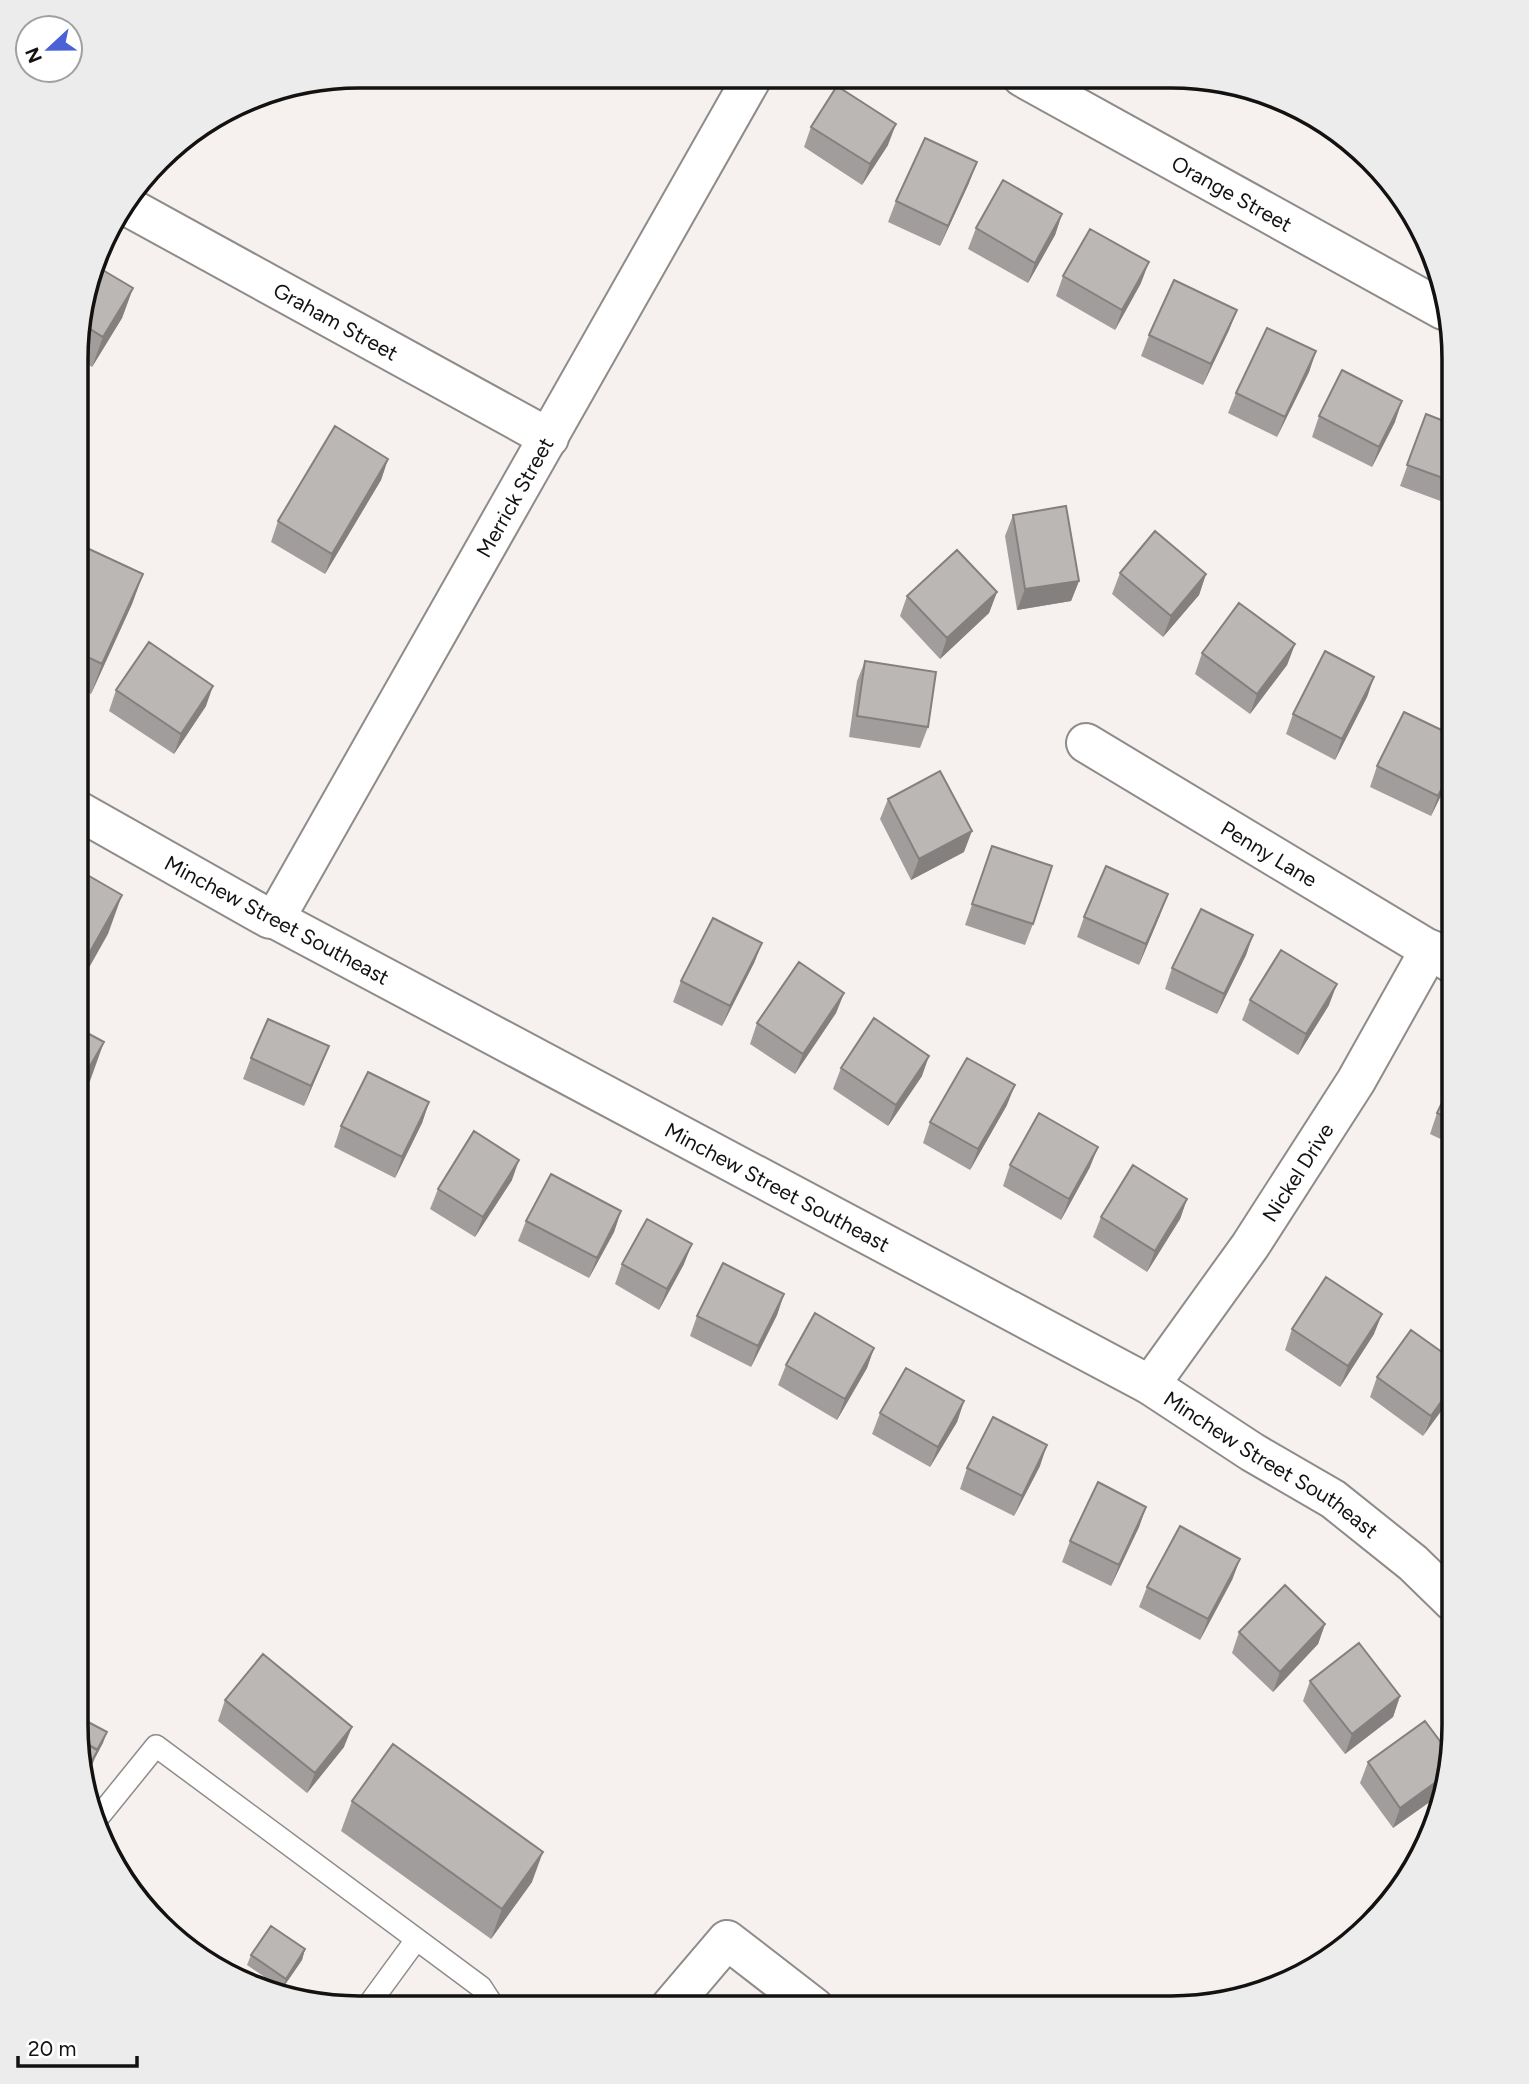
<svg xmlns="http://www.w3.org/2000/svg" width="1529" height="2084" font-family="Figtree,sans-serif">
  <style>
    .lines { fill: none; stroke-linecap: round; stroke-linejoin: round }
    .lane-casing { stroke: #8f8b89; stroke-width: 24 }
    .street-casing { stroke: #8f8b89; stroke-width: 42 }
    .lane { stroke: #fff; stroke-width: 21 }
    .street { stroke: #fff; stroke-width: 38 }
    .wall { fill: #a19d9c }
    .shaded-wall { fill: #83807f }
    .building { fill: #bbb7b5; stroke: #83807f; stroke-width: 2 }
    .labels { text-anchor: middle; dominant-baseline: central; stroke-width: 5; stroke-linejoin: round; paint-order: stroke }
    .street-label { font-size: 21px; fill: #131211; stroke: #fff }
    .rim { fill: none; stroke: #131211; stroke-width: 3.5 }
  </style>
  <rect width="100%" height="100%" fill="#f6f1ef"/>
  <g class="lines">
    <!-- lane casing -->
    <g class="lane-casing">
      <path id="lane" d="M 97,1819 L 156,1746 L 481,1987 L 494,2007
        M 367,2007 L 416,1940"/>
    </g>
    <!-- street casing -->
    <g class="street-casing">
      <g id="street">
        <path id="s1" d="M 1022,77 L 1443,310"/>
        <path id="s2" d="M 123,204 L 549,438"/>
        <path id="s3" d="M 1086,743 L 1453,964"/>
        <path id="s4" d="M 77,810 L 270,919 L 275,919 L 1150,1385 L 1252,1452 L 1333,1499 L 1413,1563 L 1453,1602"/>
        <path id="s5" d="M 275,919 L 753,76"/>
        <path id="s6" d="M 1150,1385 L 1250,1246 L 1356,1081 L 1430,949"/>
        <path d="M 670,2007 L 727,1940 L 815,2008"/>
      </g>
    </g>
    <!-- lane -->
    <use href="#lane" class="lane"/>
    <!-- street -->
    <use href="#street" class="street"/>
  </g>
  <!-- wall -->
  <path class="wall" d="M 1272,95 L 1279,97 L 1321,121 L 1320,122 L 1272,96 Z
    M 811,127 L 888,145 L 862,185 L 804,147 Z
    M 969,183 L 940,246 L 888,222 L 896,201 Z
    M 1062,214 L 1055,235 L 1028,283 L 968,249 L 976,228 Z
    M 1063,276 L 1141,283 L 1115,330 L 1056,296 Z
    M 133,288 L 122,318 L 92,367 L 78,358 L 78,321 Z
    M 1237,310 L 1229,330 L 1203,385 L 1141,356 L 1149,335 Z
    M 1316,351 L 1309,372 L 1277,437 L 1228,413 L 1236,393 Z
    M 1426,414 L 1454,425 L 1454,506 L 1400,486 Z
    M 1319,416 L 1395,422 L 1372,467 L 1312,437 Z
    M 388,459 L 381,480 L 325,574 L 271,542 L 278,521 Z
    M 1013,515 L 1079,581 L 1071,601 L 1017,610 L 1005,536 Z
    M 1120,573 L 1206,574 L 1199,595 L 1163,637 L 1112,594 Z
    M 143,574 L 132,604 L 91,694 L 77,687 L 77,576 Z
    M 997,592 L 989,613 L 940,659 L 900,616 L 907,596 Z
    M 1295,644 L 1287,665 L 1250,714 L 1195,674 L 1202,653 Z
    M 865,661 L 928,727 L 920,748 L 849,737 L 857,681 Z
    M 1374,677 L 1367,697 L 1335,760 L 1286,734 L 1293,714 Z
    M 116,690 L 206,706 L 174,754 L 109,711 Z
    M 1377,766 L 1454,769 L 1431,816 L 1370,787 Z
    M 888,799 L 964,852 L 911,880 L 880,819 Z
    M 992,846 L 1033,924 L 1025,945 L 965,925 Z
    M 1160,915 L 1139,965 L 1077,937 L 1084,917 Z
    M 1253,935 L 1246,955 L 1217,1014 L 1165,989 L 1172,968 Z
    M 762,943 L 754,963 L 722,1026 L 673,1002 L 681,981 Z
    M 844,993 L 836,1013 L 795,1074 L 750,1044 L 757,1023 Z
    M 1250,1000 L 1329,1005 L 1298,1055 L 1242,1020 Z
    M 329,1046 L 321,1066 L 304,1106 L 243,1079 L 251,1058 Z
    M 841,1068 L 922,1076 L 888,1126 L 833,1089 Z
    M 1453,1080 L 1453,1145 L 1430,1134 L 1437,1113 Z
    M 429,1102 L 422,1123 L 395,1178 L 334,1147 L 341,1126 Z
    M 1007,1105 L 970,1170 L 923,1143 L 930,1122 Z
    M 1010,1165 L 1090,1167 L 1061,1220 L 1003,1186 Z
    M 512,1180 L 475,1237 L 430,1209 L 438,1189 Z
    M 1187,1199 L 1180,1219 L 1147,1272 L 1093,1237 L 1101,1217 Z
    M 621,1211 L 614,1232 L 589,1278 L 518,1241 L 526,1221 Z
    M 622,1264 L 684,1264 L 659,1310 L 615,1284 Z
    M 784,1294 L 777,1315 L 751,1367 L 690,1336 L 697,1316 Z
    M 1292,1329 L 1374,1334 L 1340,1387 L 1285,1350 Z
    M 874,1348 L 867,1368 L 837,1420 L 778,1385 L 786,1365 Z
    M 1453,1360 L 1423,1436 L 1370,1397 L 1377,1377 Z
    M 964,1401 L 957,1422 L 930,1467 L 872,1434 L 880,1413 Z
    M 1040,1466 L 1014,1516 L 960,1489 L 967,1468 Z
    M 1146,1507 L 1139,1527 L 1111,1586 L 1062,1562 L 1070,1541 Z
    M 1240,1559 L 1232,1580 L 1200,1640 L 1139,1607 L 1147,1587 Z
    M 1325,1624 L 1318,1644 L 1273,1692 L 1232,1653 L 1239,1632 Z
    M 1310,1681 L 1400,1696 L 1393,1717 L 1345,1754 L 1303,1701 Z
    M 225,1700 L 344,1747 L 307,1793 L 218,1721 Z
    M 1451,1756 L 1393,1828 L 1360,1783 L 1368,1762 Z
    M 352,1801 L 532,1882 L 491,1939 L 341,1831 Z
    M 305,1949 L 302,1960 L 282,1989 L 247,1965 L 251,1955 Z"/>
  <!-- shaded-wall -->
  <path class="shaded-wall" d="M 896,124 L 888,145 L 862,185 L 870,164 Z
    M 977,162 L 969,183 L 940,246 L 948,226 Z
    M 1062,214 L 1055,235 L 1028,283 L 1035,263 Z
    M 1149,262 L 1141,283 L 1115,330 L 1122,310 Z
    M 133,288 L 122,318 L 92,367 L 103,337 Z
    M 1237,310 L 1229,330 L 1203,385 L 1211,364 Z
    M 1316,351 L 1309,372 L 1277,437 L 1285,417 Z
    M 1402,401 L 1395,422 L 1372,467 L 1379,447 Z
    M 388,459 L 381,480 L 325,574 L 332,554 Z
    M 143,574 L 132,604 L 91,694 L 102,664 Z
    M 1206,574 L 1199,595 L 1163,637 L 1171,616 Z
    M 1079,581 L 1071,601 L 1017,610 L 1025,589 Z
    M 997,592 L 989,613 L 940,659 L 947,638 Z
    M 1295,644 L 1287,665 L 1250,714 L 1257,694 Z
    M 1374,677 L 1367,697 L 1335,760 L 1342,739 Z
    M 213,686 L 206,706 L 174,754 L 181,734 Z
    M 1454,764 L 1454,769 L 1431,816 L 1438,796 Z
    M 972,831 L 964,852 L 911,880 L 919,859 Z
    M 1168,894 L 1160,915 L 1139,965 L 1146,944 Z
    M 122,895 L 108,934 L 77,989 L 77,975 Z
    M 1253,935 L 1246,955 L 1217,1014 L 1224,994 Z
    M 762,943 L 754,963 L 722,1026 L 730,1006 Z
    M 1337,984 L 1329,1005 L 1298,1055 L 1306,1034 Z
    M 844,993 L 836,1013 L 795,1074 L 803,1054 Z
    M 104,1042 L 90,1081 L 76,1104 L 76,1090 Z
    M 329,1046 L 321,1066 L 304,1106 L 311,1086 Z
    M 929,1056 L 922,1076 L 888,1126 L 896,1105 Z
    M 1015,1085 L 1007,1105 L 970,1170 L 978,1149 Z
    M 429,1102 L 422,1123 L 395,1178 L 402,1157 Z
    M 1098,1147 L 1090,1167 L 1061,1220 L 1069,1199 Z
    M 519,1160 L 512,1180 L 475,1237 L 483,1217 Z
    M 1187,1199 L 1180,1219 L 1147,1272 L 1155,1251 Z
    M 621,1211 L 614,1232 L 589,1278 L 597,1258 Z
    M 692,1244 L 684,1264 L 659,1310 L 667,1289 Z
    M 784,1294 L 777,1315 L 751,1367 L 758,1346 Z
    M 1382,1314 L 1374,1334 L 1340,1387 L 1348,1366 Z
    M 874,1348 L 867,1368 L 837,1420 L 845,1399 Z
    M 1453,1385 L 1453,1395 L 1423,1436 L 1431,1416 Z
    M 964,1401 L 957,1422 L 930,1467 L 938,1447 Z
    M 1047,1445 L 1040,1466 L 1014,1516 L 1022,1496 Z
    M 1146,1507 L 1139,1527 L 1111,1586 L 1119,1565 Z
    M 1240,1559 L 1232,1580 L 1200,1640 L 1208,1619 Z
    M 1325,1624 L 1318,1644 L 1273,1692 L 1280,1672 Z
    M 1400,1696 L 1393,1717 L 1345,1754 L 1352,1734 Z
    M 352,1727 L 344,1747 L 307,1793 L 315,1773 Z
    M 107,1732 L 103,1743 L 95,1758 L 87,1778 L 86,1771 Z
    M 1447,1774 L 1444,1792 L 1393,1828 L 1400,1808 Z
    M 543,1852 L 532,1882 L 491,1939 L 502,1909 Z
    M 305,1949 L 302,1960 L 282,1989 L 286,1979 Z"/>
  <!-- building -->
  <path class="building" d="M 837,86 L 896,124 L 870,164 L 811,127 Z
    M 925,138 L 977,162 L 948,226 L 896,201 Z
    M 1003,180 L 1062,214 L 1035,263 L 976,228 Z
    M 1090,229 L 1149,262 L 1122,310 L 1063,276 Z
    M 96,266 L 133,288 L 103,337 L 82,324 L 78,331 L 78,321 Z
    M 1174,280 L 1237,310 L 1211,364 L 1149,335 Z
    M 1267,328 L 1316,351 L 1285,417 L 1236,393 Z
    M 1342,370 L 1402,401 L 1379,447 L 1319,416 Z
    M 1426,414 L 1454,425 L 1454,482 L 1407,465 Z
    M 335,426 L 388,459 L 332,554 L 278,521 Z
    M 1066,506 L 1079,581 L 1025,589 L 1013,515 Z
    M 1155,531 L 1206,574 L 1171,616 L 1120,573 Z
    M 89,549 L 143,574 L 102,664 L 77,652 L 77,576 Z
    M 957,550 L 997,592 L 947,638 L 907,596 Z
    M 1239,603 L 1295,644 L 1257,694 L 1202,653 Z
    M 149,642 L 213,686 L 181,734 L 116,690 Z
    M 1325,651 L 1374,677 L 1342,739 L 1293,714 Z
    M 865,661 L 936,672 L 928,727 L 857,716 Z
    M 1404,712 L 1454,736 L 1454,764 L 1438,796 L 1377,766 Z
    M 940,771 L 972,831 L 919,859 L 888,799 Z
    M 992,846 L 1052,866 L 1033,924 L 972,904 Z
    M 1106,866 L 1168,894 L 1146,944 L 1084,917 Z
    M 77,869 L 122,895 L 77,975 Z
    M 1201,909 L 1253,935 L 1224,994 L 1172,968 Z
    M 713,918 L 762,943 L 730,1006 L 681,981 Z
    M 1281,950 L 1337,984 L 1306,1034 L 1250,1000 Z
    M 799,962 L 844,993 L 803,1054 L 757,1023 Z
    M 874,1018 L 929,1056 L 896,1105 L 841,1068 Z
    M 268,1019 L 329,1046 L 311,1086 L 251,1058 Z
    M 76,1027 L 104,1042 L 76,1090 Z
    M 967,1058 L 1015,1085 L 978,1149 L 930,1122 Z
    M 368,1072 L 429,1102 L 402,1157 L 341,1126 Z
    M 1453,1080 L 1453,1121 L 1437,1113 Z
    M 1039,1113 L 1098,1147 L 1069,1199 L 1010,1165 Z
    M 474,1131 L 519,1160 L 483,1217 L 438,1189 Z
    M 1133,1165 L 1187,1199 L 1155,1251 L 1101,1217 Z
    M 551,1174 L 621,1211 L 597,1258 L 526,1221 Z
    M 647,1219 L 692,1244 L 667,1289 L 622,1264 Z
    M 723,1263 L 784,1294 L 758,1346 L 697,1316 Z
    M 1326,1277 L 1382,1314 L 1348,1366 L 1292,1329 Z
    M 815,1313 L 874,1348 L 845,1399 L 786,1365 Z
    M 1411,1330 L 1453,1360 L 1453,1385 L 1431,1416 L 1377,1377 Z
    M 906,1368 L 964,1401 L 938,1447 L 880,1413 Z
    M 993,1417 L 1047,1445 L 1022,1496 L 967,1468 Z
    M 1098,1482 L 1146,1507 L 1119,1565 L 1070,1541 Z
    M 1180,1526 L 1240,1559 L 1208,1619 L 1147,1587 Z
    M 1285,1585 L 1325,1624 L 1280,1672 L 1239,1632 Z
    M 1359,1643 L 1400,1696 L 1352,1734 L 1310,1681 Z
    M 263,1654 L 352,1727 L 315,1773 L 225,1700 Z
    M 75,1715 L 107,1732 L 97,1750 L 78,1739 L 75,1726 Z
    M 1425,1721 L 1451,1756 L 1447,1774 L 1400,1808 L 1368,1762 Z
    M 78,1739 L 98,1750 L 86,1771 Z
    M 393,1744 L 543,1852 L 502,1909 L 352,1801 Z
    M 271,1926 L 305,1949 L 286,1979 L 251,1955 Z"/>
  <g class="labels">
    <!-- street labels -->
    <g class="street-label">
      <text stroke="none"><textPath href="#s1" startOffset="240">Orange Street</textPath></text>
      <text stroke="none"><textPath href="#s2" startOffset="243">Graham Street</textPath></text>
      <text stroke="none"><textPath href="#s5" startOffset="485">Merrick Street</textPath></text>
      <text stroke="none"><textPath href="#s3" startOffset="214">Penny Lane</textPath></text>
      <text transform="translate(277 920) rotate(28)">Minchew Street Southeast</text>
      <text stroke="none"><textPath href="#s6" startOffset="259">Nickel Drive</textPath></text>
      <text stroke="none"><textPath href="#s4" startOffset="796">Minchew Street Southeast</textPath></text>
      <text stroke="none"><textPath href="#s4" startOffset="1363">Minchew Street Southeast</textPath></text>
    </g>
  </g>
  <!-- crop -->
  <path d="M0 0H1529V2084H0ZM359 88H1171A271 271 0 0 1 1442 359V1725A271 271 0 0 1 1171 1996H359A271 271 0 0 1 88 1725V359A271 271 0 0 1 359 88Z" fill="#ececec" fill-rule="evenodd"/>
  <path class="rim" d="M359 88H1171A271 271 0 0 1 1442 359V1725A271 271 0 0 1 1171 1996H359A271 271 0 0 1 88 1725V359A271 271 0 0 1 359 88Z"/>
  <!-- north arrow -->
  <g transform="translate(49 49) rotate(248)"><circle r="33" fill="#ffffff" stroke="#a1a0a0" stroke-width="2"/>
  <path d="M0-5L12 26L0 18L-12 26Z" fill="#4b61d6"/>
  <text y="-10" font-size="19" font-weight="bold" text-anchor="middle" fill="#131211">N</text>
  </g>
  <!-- scale -->
  <path d="M18 2056v10h119v-10" fill="none" stroke="#131211" stroke-width="3.5"/>
  <text x="28" y="2056" font-size="21" fill="#131211" stroke="#ffffff" stroke-width="5" paint-order="stroke">20 m</text>
</svg>
